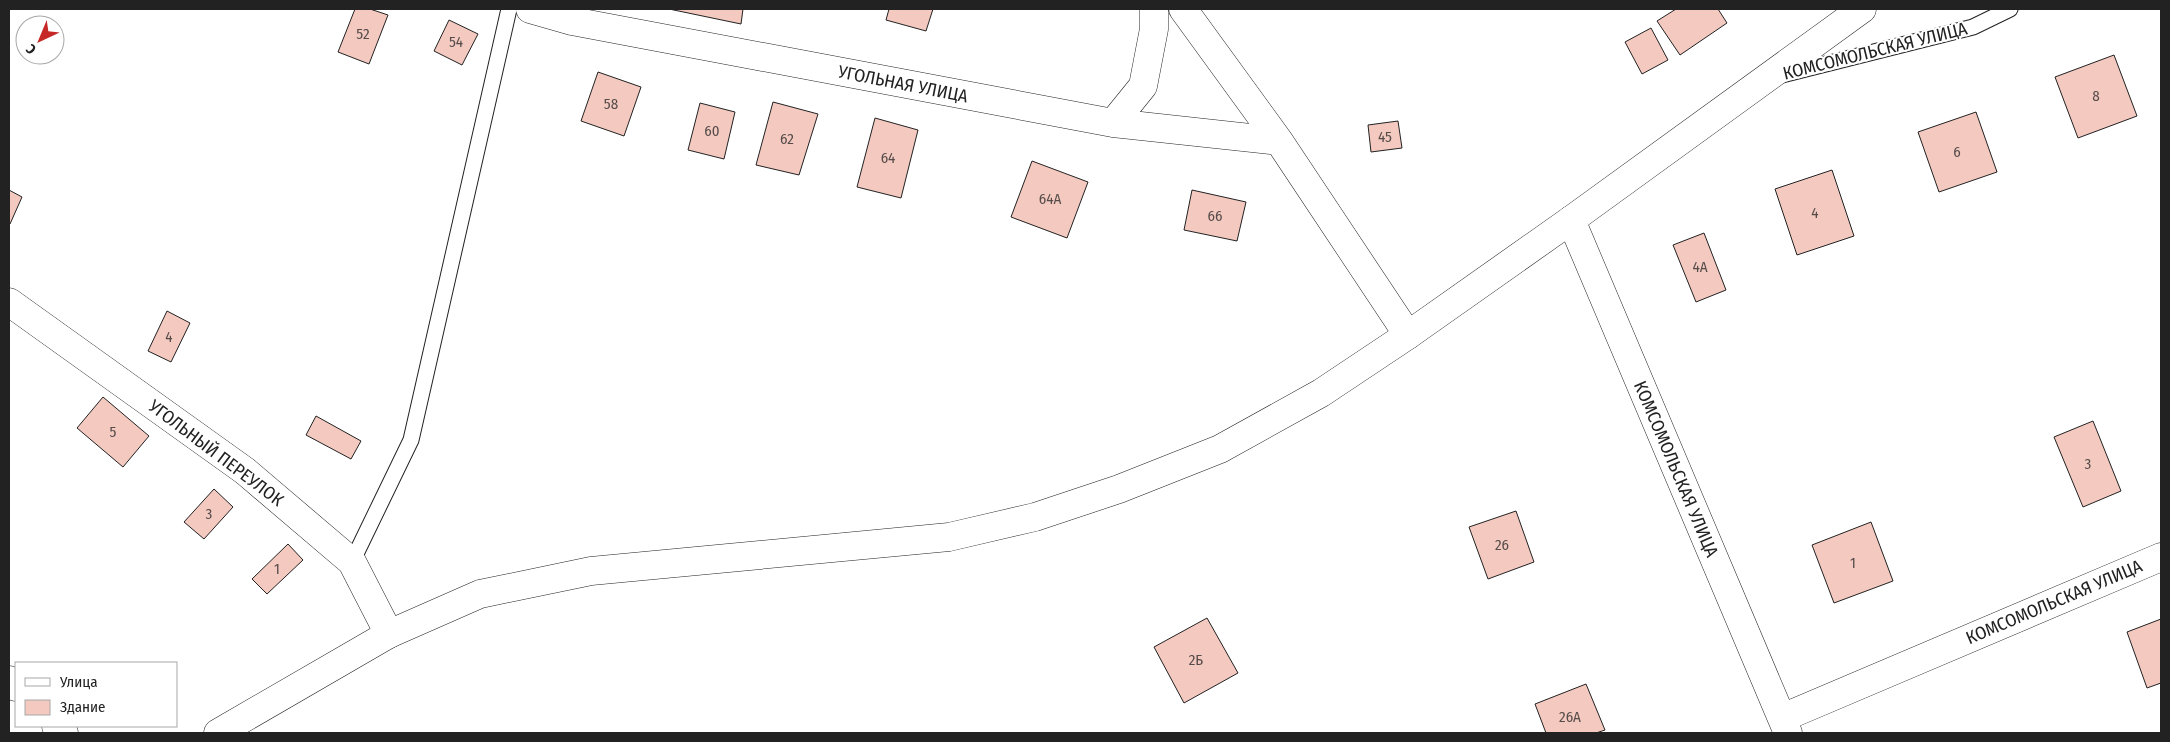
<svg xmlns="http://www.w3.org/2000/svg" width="2170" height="742" font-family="'Fira Sans Condensed',sans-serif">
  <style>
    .building { fill: #f3c9c0; stroke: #222 }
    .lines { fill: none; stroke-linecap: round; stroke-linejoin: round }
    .lane-casing { stroke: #222; stroke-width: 17 }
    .street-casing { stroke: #222; stroke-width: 29 }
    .secondary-casing { stroke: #222; stroke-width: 29 }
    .lane { stroke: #fff; stroke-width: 15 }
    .street { stroke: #fff; stroke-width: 28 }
    .secondary { stroke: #fff; stroke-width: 28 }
    .labels { text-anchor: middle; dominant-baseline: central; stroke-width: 4; stroke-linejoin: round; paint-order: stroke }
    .number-label { font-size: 15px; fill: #564c4a }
    .street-label { font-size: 18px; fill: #222; stroke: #fff }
  </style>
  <rect width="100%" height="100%" fill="#fff"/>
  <!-- building -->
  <path class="building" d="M 355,9 L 370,9 L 388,15 L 369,64 L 338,52 Z
    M 669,9 L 743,9 L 741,24 Z
    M 889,9 L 933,9 L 926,31 L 886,20 Z
    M 1676,9 L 1718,9 L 1727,23 L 1680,55 L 1657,21 Z
    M 449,20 L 478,34 L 462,65 L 434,51 Z
    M 1651,28 L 1668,60 L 1642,74 L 1625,42 Z
    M 2114,55 L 2137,116 L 2078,138 L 2055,77 Z
    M 598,72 L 641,87 L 624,136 L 581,121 Z
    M 773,102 L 818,114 L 799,175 L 756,165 Z
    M 700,103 L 735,112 L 724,159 L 688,150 Z
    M 1976,112 L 1997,172 L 1939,192 L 1918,132 Z
    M 875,118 L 918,130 L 901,198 L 857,187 Z
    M 1398,121 L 1402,148 L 1371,152 L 1368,125 Z
    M 1032,161 L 1088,182 L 1067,238 L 1011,217 Z
    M 1832,170 L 1854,236 L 1797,255 L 1775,189 Z
    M 9,190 L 22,197 L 10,224 L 9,223 Z
    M 1192,190 L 1246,202 L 1237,241 L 1184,230 Z
    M 1704,233 L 1726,290 L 1696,302 L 1673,245 Z
    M 167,311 L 190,323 L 171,362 L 148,351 Z
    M 103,397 L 149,436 L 123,467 L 77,428 Z
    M 316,416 L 361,441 L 351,459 L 306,435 Z
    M 2093,421 L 2121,491 L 2083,507 L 2054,437 Z
    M 214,489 L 233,507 L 204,539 L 184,522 Z
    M 1516,511 L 1534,562 L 1488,579 L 1469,527 Z
    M 1871,522 L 1893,581 L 1834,603 L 1812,545 Z
    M 288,544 L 303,560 L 267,594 L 252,579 Z
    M 1207,618 L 1238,673 L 1184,703 L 1154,647 Z
    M 2161,619 L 2161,683 L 2147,688 L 2127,632 Z
    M 1586,684 L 1605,730 L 1596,733 L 1546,733 L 1535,704 Z"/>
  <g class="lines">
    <!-- lane casing -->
    <g class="lane-casing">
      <path id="lane" d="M 1782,75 L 1973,27 L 2010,9
        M 352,562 L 411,440 L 509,9"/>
    </g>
    <!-- street casing -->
    <g class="street-casing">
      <path id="street" d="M 530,9 L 572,21 L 1113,123 L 1279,141
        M 1183,9 L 1279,141 L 1408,335
        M 1113,123 L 1143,86 L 1154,29 L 1154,9
        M 1571,220 L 1788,733
        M 9,302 L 245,471 L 352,562 L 389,634
        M 9,680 L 16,687
        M 1782,718 L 2161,557
        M 56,726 L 64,733"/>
    </g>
    <!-- secondary casing -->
    <g class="secondary-casing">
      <path id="secondary" d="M 218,733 L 389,634 L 480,594 L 591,571 L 949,537 L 1035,517 L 1119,489 L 1220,449 L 1321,393 L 1408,335 L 1571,220 L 1862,9"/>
    </g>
    <!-- lane -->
    <use href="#lane" class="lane"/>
    <!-- street -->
    <use href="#street" class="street"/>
    <!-- secondary -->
    <use href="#secondary" class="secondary"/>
  </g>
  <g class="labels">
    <!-- number labels -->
    <g class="number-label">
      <text x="363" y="34">52</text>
      <text x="456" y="42">54</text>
      <text x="2096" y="96">8</text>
      <text x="611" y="104">58</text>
      <text x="712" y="131">60</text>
      <text x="1385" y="137">45</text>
      <text x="787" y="139">62</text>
      <text x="1957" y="152">6</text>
      <text x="888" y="158">64</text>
      <text x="1050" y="199">64А</text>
      <text x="1815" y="213">4</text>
      <text x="1215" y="216">66</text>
      <text x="1700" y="267">4А</text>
      <text x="169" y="337">4</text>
      <text x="113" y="432">5</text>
      <text x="2088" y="464">3</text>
      <text x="209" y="514">3</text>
      <text x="1502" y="545">26</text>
      <text x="1853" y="563">1</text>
      <text x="277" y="569">1</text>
      <text x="1196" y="660">2Б</text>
      <text x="1570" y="717">26А</text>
    </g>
    <!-- street labels -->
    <g class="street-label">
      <text transform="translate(1875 51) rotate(-14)">КОМСОМОЛЬСКАЯ УЛИЦА</text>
      <text transform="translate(903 84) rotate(11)">УГОЛЬНАЯ УЛИЦА</text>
      <text transform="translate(216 453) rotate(37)">УГОЛЬНЫЙ ПЕРЕУЛОК</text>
      <text transform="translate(1676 469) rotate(67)">КОМСОМОЛЬСКАЯ УЛИЦА</text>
      <text transform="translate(2054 602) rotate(-23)">КОМСОМОЛЬСКАЯ УЛИЦА</text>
    </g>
  </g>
  <!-- border -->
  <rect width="2170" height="742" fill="none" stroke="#222222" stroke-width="20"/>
  <!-- legend -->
  <rect x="15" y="662" width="162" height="65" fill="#ffffff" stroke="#a7a7a7"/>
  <rect x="25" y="678" width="25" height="8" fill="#ffffff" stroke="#a7a7a7"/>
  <text x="60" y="687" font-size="15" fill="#222222">Улица</text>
  <rect x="25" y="700" width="25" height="15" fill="#f3c9c0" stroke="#a7a7a7"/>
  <text x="60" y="712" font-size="15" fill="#222222">Здание</text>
  <!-- north arrow -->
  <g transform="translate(40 40) rotate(224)"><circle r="24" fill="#ffffff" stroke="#a7a7a7"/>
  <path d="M0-4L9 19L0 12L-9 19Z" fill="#c62828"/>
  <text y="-8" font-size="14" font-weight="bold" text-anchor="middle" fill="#222222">С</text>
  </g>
</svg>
